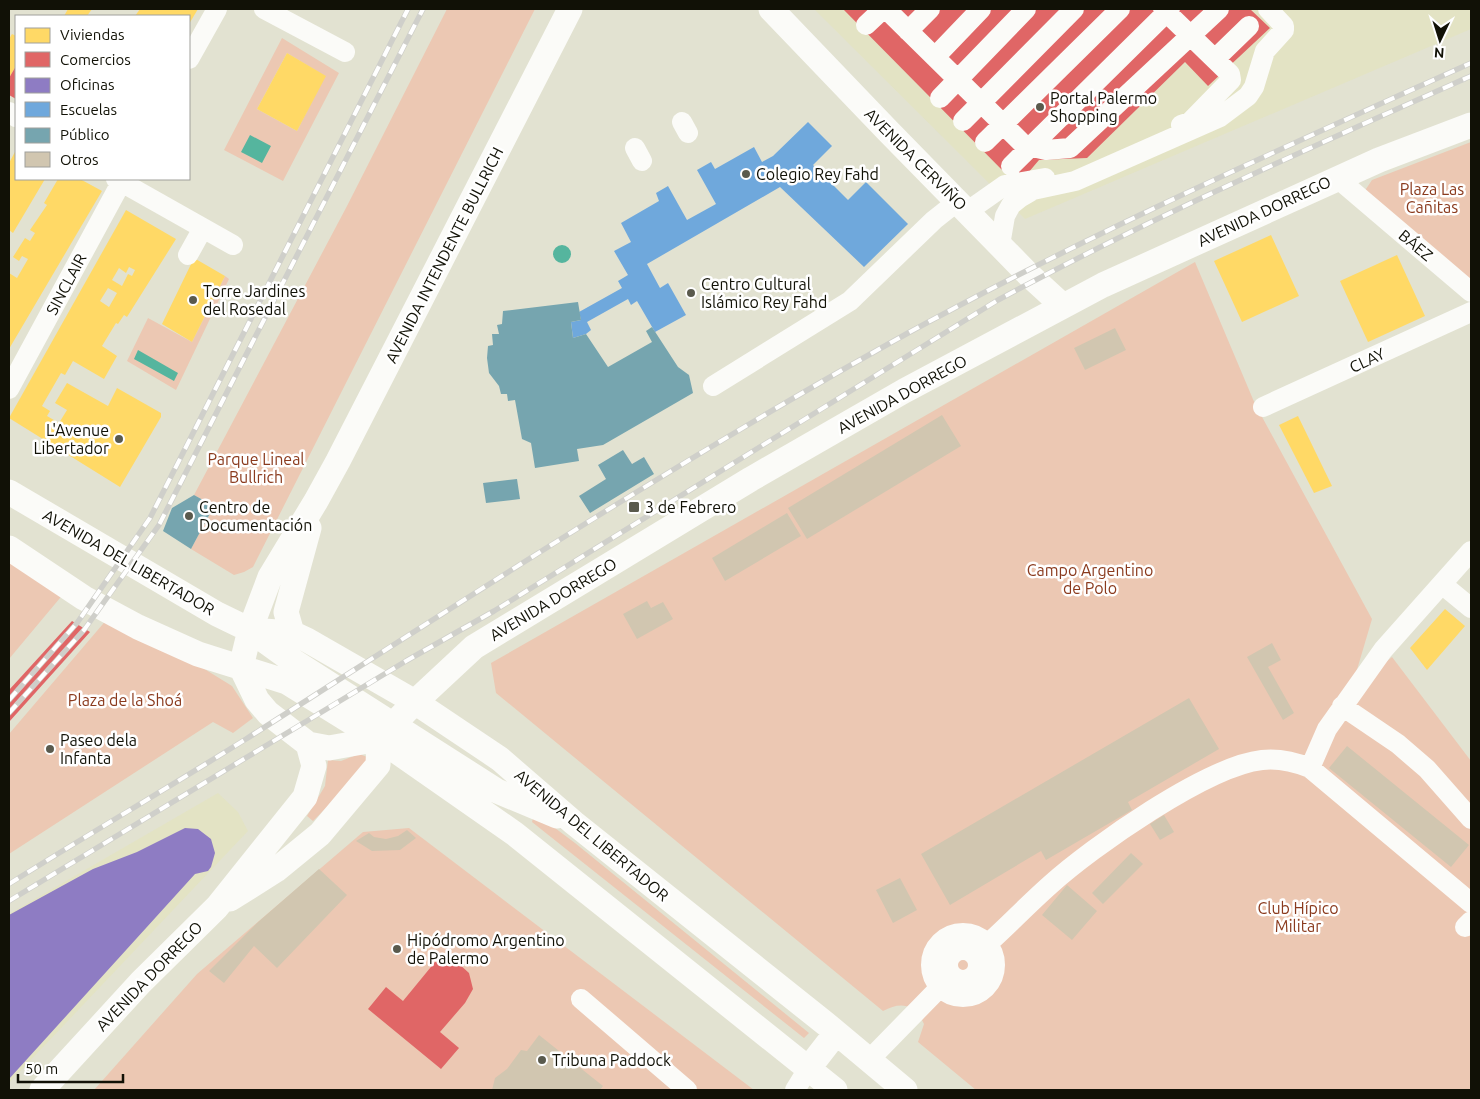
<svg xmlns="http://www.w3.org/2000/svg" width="1480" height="1099" font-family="Ubuntu,sans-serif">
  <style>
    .built { fill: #e3e3c4 }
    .green { fill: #ecc8b3; fill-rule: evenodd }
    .water { fill: #55b59e }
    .homes { fill: #ffd966; fill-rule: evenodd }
    .shops { fill: #e06666 }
    .offices { fill: #8e7cc3 }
    .schools { fill: #6fa8dc }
    .public { fill: #76a5af }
    .building { fill: #d1c6b0 }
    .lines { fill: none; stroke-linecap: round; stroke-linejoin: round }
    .minor { stroke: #fbfbf8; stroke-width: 20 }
    .major { stroke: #fbfbf8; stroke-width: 25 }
    .rail-casing { stroke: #cfcfca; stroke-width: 5.5 }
    .rail { stroke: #fff; stroke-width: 4; stroke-dasharray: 11; stroke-linecap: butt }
    .poi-dot { fill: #5a5a4d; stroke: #fff; stroke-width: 2 }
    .labels { text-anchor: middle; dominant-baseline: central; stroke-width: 5; stroke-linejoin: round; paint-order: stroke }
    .poi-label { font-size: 16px; fill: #111106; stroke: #fff; text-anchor: start }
    .street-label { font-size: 16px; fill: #111106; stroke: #fff }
    .park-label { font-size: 16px; fill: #8a3a1d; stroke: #fff }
  </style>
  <rect width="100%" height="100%" fill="#e2e2d1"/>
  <!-- built -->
  <path class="built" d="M 814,9 L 1471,9 L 1471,29 L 1025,219 Z
    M 218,793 L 238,812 L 248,831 L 9,1083 L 9,914 Z"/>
  <!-- green -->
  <path class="green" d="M 447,9 L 535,9 L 253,567 L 244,572 L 234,575 L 191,549 L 214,506 L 194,495 L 347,206 Z
    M 282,38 L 339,73 L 283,181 L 224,150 ZM 287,53 L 325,76 L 297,131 L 257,109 Z
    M 1471,142 L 1471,280 L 1367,194 L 1366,189 L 1372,180 Z
    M 1195,262 L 1255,404 L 1372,619 L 1351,690 L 1392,657 L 1471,761 L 1471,1090 L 976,1090 L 918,1042 L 924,1024 C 915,1004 901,1001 883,1011 L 496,693 L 491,663 Z
    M 225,276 L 229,279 L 176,390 L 127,361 L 148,318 L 192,342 Z
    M 9,553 L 65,592 L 9,659 Z
    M 108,618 L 185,657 L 232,686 L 253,718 L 233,733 L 213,722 L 9,854 L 9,734 Z
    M 359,754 L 370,758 L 355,779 L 313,821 L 307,816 L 325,786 L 328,760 L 341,761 Z
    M 533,818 L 555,828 L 575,843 L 809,1033 L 804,1038 L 532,822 Z
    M 409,828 L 754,1090 L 94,1090 L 197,974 L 363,832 Z"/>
  <!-- water -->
  <path class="water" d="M 250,135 L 271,146 L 262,163 L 241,152 Z
    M553 254a9 9 0 1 1 18 0a9 9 0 1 1-18 0Z
    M 138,350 L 178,373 L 174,381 L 134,359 Z"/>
  <!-- homes -->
  <path class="homes" d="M 68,9 L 92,9 L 87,16 L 64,16 Z
    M 140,9 L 198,9 L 189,24 L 189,16 L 135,16 Z
    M 12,34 L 16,36 L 16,66 L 9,78 L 9,39 Z
    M 287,53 L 326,76 L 297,131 L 257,109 Z
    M 16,150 L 16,179 L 45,179 L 13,233 L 9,230 L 9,163 Z
    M 58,179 L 80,179 L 102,191 L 9,349 L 9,273 L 17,278 L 28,259 L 22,256 L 19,261 L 13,257 L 25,238 L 30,241 L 35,233 L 30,230 L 47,205 L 44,203 Z
    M 126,210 L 176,239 L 127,317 L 124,315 L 118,324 L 116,323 L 102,346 L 117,356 L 104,379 L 73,361 L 65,375 L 61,373 L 42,406 L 50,411 L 47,416 L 59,423 L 67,410 L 55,403 L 67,383 L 108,406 L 117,388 L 161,413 L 161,417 L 120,487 L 9,418 ZM 129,267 L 135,270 L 132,276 L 128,274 L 122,286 L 112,280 L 119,268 L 126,273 ZM 108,288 L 117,293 L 109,307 L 100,301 Z
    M 1271,235 L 1299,296 L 1242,322 L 1214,261 Z
    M 1397,255 L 1425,316 L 1368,342 L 1340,281 Z
    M 194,258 L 225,276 L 192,342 L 162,324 Z
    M 1298,416 L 1332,486 L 1314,493 L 1279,425 Z
    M 1445,609 L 1465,626 L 1427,670 L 1410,648 Z"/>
  <!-- shops -->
  <path class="shops" d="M 843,9 L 1250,9 L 1270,28 L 1208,86 L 1185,62 L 1087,158 L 1039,160 L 1028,173 L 1005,173 Z
    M 16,66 L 16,99 L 9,95 L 9,78 Z
    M 72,621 L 90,632 L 9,722 L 9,690 Z
    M 435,962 L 458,963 L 469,973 L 473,989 L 465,1003 L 440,1032 L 459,1048 L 441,1069 L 368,1009 L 386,987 L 403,1001 Z"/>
  <!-- offices -->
  <path class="offices" d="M 185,828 L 198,829 L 211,839 L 215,853 L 211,867 L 208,871 L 195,874 L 9,1079 L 9,915 L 93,869 L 137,852 Z"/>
  <!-- schools -->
  <path class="schools" d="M 808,122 L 832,146 L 813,165 L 848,200 L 866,182 L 908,224 L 864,267 L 780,187 L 647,264 L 660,288 L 668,283 L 686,315 L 655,332 L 637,301 L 631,305 L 628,299 L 587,322 L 591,330 L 586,334 L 573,338 L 571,322 L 581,320 L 579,312 L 622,288 L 618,281 L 628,275 L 614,251 L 631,242 L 621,223 L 659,201 L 656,193 L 668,186 L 687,220 L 716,204 L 697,170 L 711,162 L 715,169 L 754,147 L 762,162 L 773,156 Z"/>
  <!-- public -->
  <path class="public" d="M 578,302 L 581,320 L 571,322 L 573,338 L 586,334 L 608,367 L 652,342 L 646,331 L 652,327 L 678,367 L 689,375 L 693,393 L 603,445 L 577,449 L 579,461 L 535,468 L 531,443 L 522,439 L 515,400 L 508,401 L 507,394 L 501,394 L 499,386 L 489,373 L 487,358 L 488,346 L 493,345 L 492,334 L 499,334 L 497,325 L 502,324 L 503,311 Z
    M 623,450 L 632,464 L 644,457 L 654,474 L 590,513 L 579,496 L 606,479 L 598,465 Z
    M 517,479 L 520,499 L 486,503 L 483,483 Z
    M 194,495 L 214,506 L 191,549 L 163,531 L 172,508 Z"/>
  <!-- building -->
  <path class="building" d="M 1115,328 L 1126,350 L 1085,370 L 1074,348 Z
    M 942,415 L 961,446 L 807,539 L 788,508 Z
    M 787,513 L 801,536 L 725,581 L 712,558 Z
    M 647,601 L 651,608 L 663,602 L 673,619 L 637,639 L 623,614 Z
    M 1272,643 L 1281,660 L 1268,667 L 1294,713 L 1283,720 L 1247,657 Z
    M 1189,698 L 1219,749 L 1128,802 L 1132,810 L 1046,860 L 1041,851 L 950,905 L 921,854 Z
    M 1347,746 L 1469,845 L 1451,867 L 1329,768 Z
    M 1164,815 L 1174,832 L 1160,840 L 1150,824 Z
    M 407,830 L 416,838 L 400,850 L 372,851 L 356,841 L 369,833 L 374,837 L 386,839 L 398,836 Z
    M 1131,853 L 1143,864 L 1103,904 L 1092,893 Z
    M 319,869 L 347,895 L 277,968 L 254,946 L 224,983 L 209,971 L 257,923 Z
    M 900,878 L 917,910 L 893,923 L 876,890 Z
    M 1067,885 L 1097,911 L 1072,940 L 1042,915 Z
    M 539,1035 L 603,1086 L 600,1090 L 492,1090 L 495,1078 L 507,1069 L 521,1050 L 527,1051 Z"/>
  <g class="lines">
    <!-- minor -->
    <path class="minor" d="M 264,9 L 345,52
      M 886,9 L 1024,145 L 1046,150 L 1070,148 L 1219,9
      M 1163,9 L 1230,74 L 1231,80 L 1190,122 L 1181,125
      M 866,25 L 883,9
      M 908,31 L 930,9
      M 935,57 L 981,9
      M 189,59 L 217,9
      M 1215,59 L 1249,26
      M 940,98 L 1026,9
      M 9,112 L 16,117
      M 963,121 L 1074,9
      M 682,122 L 688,133
      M 985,142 L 1120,9
      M 635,148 L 642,161
      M 1011,166 L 1170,9
      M 1337,178 L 1471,292
      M 116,179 L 233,245
      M 968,211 L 1005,185 L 1045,178
      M 1000,245 L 1005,216 L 1011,205 L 1021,197 L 1033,190 L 1075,181 L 1220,117 L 1248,96 L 1254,87 L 1265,51 L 1284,30 L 1284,26 L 1268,9
      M 188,255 L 203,228
      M 713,386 L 850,301 L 934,220 L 958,201
      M 9,389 L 123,179
      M 1263,407 L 1471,312
      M 1443,585 L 1471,608
      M 1342,706 L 1398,744 L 1427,769 L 1471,819
      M 1310,768 L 1327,729 L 1383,650 L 1471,551
      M 1465,927 L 1471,921
      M931 965a32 32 0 1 1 64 0a32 32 0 1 1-64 0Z
      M948 965a15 15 0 1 1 30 0a15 15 0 1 1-30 0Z
      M 975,955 C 1001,933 1024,908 1050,885 C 1092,847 1207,766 1262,760 C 1279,758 1295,762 1310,768 L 1471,903
      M 581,999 L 687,1090
      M 869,1060 L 952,975
      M 795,1090 L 808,1069"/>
    <!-- major -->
    <path class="major" d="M 570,9 L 338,461 L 316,501 L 270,577 L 250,630 L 241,667 L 257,700 L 268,713 L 308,744 L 329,748 L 379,739 L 415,702 L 474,647 L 751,479 L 904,391 L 1103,285 L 1379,160 L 1471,125
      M 771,9 L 888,131 L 1028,274 L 1063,306
      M 9,492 L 217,614 L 250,630 L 292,633 L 307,640 L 415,702 L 500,759 L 574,823 L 826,1024 L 905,1090
      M 9,548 L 84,598 L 138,627 L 198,654 L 287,682 L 379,739 L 515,834 L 835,1090
      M 250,630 L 287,657 L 497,791 L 557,816
      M 292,633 L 286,612 L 309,528
      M 230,899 L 276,870 L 320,834 L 378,765 L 379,739
      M 808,1069 L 836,1033
      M 42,1090 L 141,982 L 217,907 L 305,797 L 314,766 L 308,744"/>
    <!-- rail casing -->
    <g class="rail-casing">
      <path id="rail" d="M 9,700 L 77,623 L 150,518 L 408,9
        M 9,713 L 84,630 L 159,525 L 423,9
        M 9,884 C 87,835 168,788 246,739 C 464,600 682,458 908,333 C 1091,233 1281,149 1471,63
        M 9,901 L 406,661 L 494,611 L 998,300 C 1152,217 1312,147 1471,76"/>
    </g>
    <!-- rail -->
    <use href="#rail" class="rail"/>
  </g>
  <!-- markers -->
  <g class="poi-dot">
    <circle cx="1040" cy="107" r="5"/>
    <circle cx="746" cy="174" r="5"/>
    <circle cx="691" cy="293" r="5"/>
    <circle cx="193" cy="300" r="5"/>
    <circle cx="119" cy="439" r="5"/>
    <rect x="628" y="501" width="12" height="12" rx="2.5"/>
    <circle cx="189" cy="516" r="5"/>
    <circle cx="50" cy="749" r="5"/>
    <circle cx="397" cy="949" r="5"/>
    <circle cx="542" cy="1060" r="5"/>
  </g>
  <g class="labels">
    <!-- poi labels -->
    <g class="poi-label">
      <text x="1050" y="98">Portal Palermo<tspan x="1050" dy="18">Shopping</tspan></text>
      <text x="756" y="174">Colegio Rey Fahd</text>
      <text x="701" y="284">Centro Cultural<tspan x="701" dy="18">Islámico Rey Fahd</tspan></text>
      <text x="203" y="291">Torre Jardines<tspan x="203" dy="18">del Rosedal</tspan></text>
      <text x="109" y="430" text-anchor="end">L'Avenue<tspan x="109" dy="18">Libertador</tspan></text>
      <text x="199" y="507">Centro de<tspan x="199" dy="18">Documentación</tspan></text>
      <text x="645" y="507">3 de Febrero</text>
      <text x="60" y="740">Paseo dela<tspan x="60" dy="18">Infanta</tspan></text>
      <text x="407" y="940">Hipódromo Argentino<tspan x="407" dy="18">de Palermo</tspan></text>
      <text x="552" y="1060">Tribuna Paddock</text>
    </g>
    <!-- street labels -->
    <g class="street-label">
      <text transform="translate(916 159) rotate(45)">AVENIDA CERVIÑO</text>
      <text transform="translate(1264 211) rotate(-25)">AVENIDA DORREGO</text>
      <text transform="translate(1416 245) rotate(40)">BÁEZ</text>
      <text transform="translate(444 255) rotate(-63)">AVENIDA INTENDENTE BULLRICH</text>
      <text transform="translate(66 284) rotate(-62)">SINCLAIR</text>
      <text transform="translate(1367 360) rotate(-25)">CLAY</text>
      <text transform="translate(902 394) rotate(-29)">AVENIDA DORREGO</text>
      <text transform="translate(129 562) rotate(30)">AVENIDA DEL LIBERTADOR</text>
      <text transform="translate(553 599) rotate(-31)">AVENIDA DORREGO</text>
      <text transform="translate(592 835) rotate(40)">AVENIDA DEL LIBERTADOR</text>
      <text transform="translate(149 976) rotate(-46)">AVENIDA DORREGO</text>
    </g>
    <!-- park labels -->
    <g class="park-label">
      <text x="1432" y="189">Plaza Las<tspan x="1432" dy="18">Cañitas</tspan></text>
      <text x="256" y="459">Parque Lineal<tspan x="256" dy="18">Bullrich</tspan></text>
      <text x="1090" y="570">Campo Argentino<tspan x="1090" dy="18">de Polo</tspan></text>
      <text x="125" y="700">Plaza de la Shoá</text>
      <text x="1298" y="908">Club Hípico<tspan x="1298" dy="18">Militar</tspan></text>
    </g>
  </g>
  <!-- border -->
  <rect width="1480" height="1099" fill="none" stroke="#111106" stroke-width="20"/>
  <!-- legend -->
  <rect x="15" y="15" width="175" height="165" fill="#ffffff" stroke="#a0a09b"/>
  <rect x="25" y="28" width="25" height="15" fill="#ffd966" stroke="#a0a09b"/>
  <text x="60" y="40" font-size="15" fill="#111106">Viviendas</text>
  <rect x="25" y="52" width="25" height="15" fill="#e06666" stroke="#a0a09b"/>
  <text x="60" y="65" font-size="15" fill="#111106">Comercios</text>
  <rect x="25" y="78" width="25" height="15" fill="#8e7cc3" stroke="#a0a09b"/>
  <text x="60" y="90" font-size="15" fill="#111106">Oficinas</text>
  <rect x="25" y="102" width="25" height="15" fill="#6fa8dc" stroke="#a0a09b"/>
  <text x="60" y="115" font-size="15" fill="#111106">Escuelas</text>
  <rect x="25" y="128" width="25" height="15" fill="#76a5af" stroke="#a0a09b"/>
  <text x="60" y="140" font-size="15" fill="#111106">Público</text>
  <rect x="25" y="152" width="25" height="15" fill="#d1c6b0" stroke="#a0a09b"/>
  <text x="60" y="165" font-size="15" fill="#111106">Otros</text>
  <!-- north arrow -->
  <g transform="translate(1440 40) rotate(184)" stroke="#ffffff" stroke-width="4" paint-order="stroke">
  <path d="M0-4L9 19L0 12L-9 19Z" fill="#111106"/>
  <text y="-8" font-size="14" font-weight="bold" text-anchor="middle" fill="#111106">N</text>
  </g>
  <!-- scale -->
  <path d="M18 1074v8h105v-8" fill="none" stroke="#111106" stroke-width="2.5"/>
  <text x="25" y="1074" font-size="15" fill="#111106" stroke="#ffffff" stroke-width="4" paint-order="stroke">50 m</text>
</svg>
